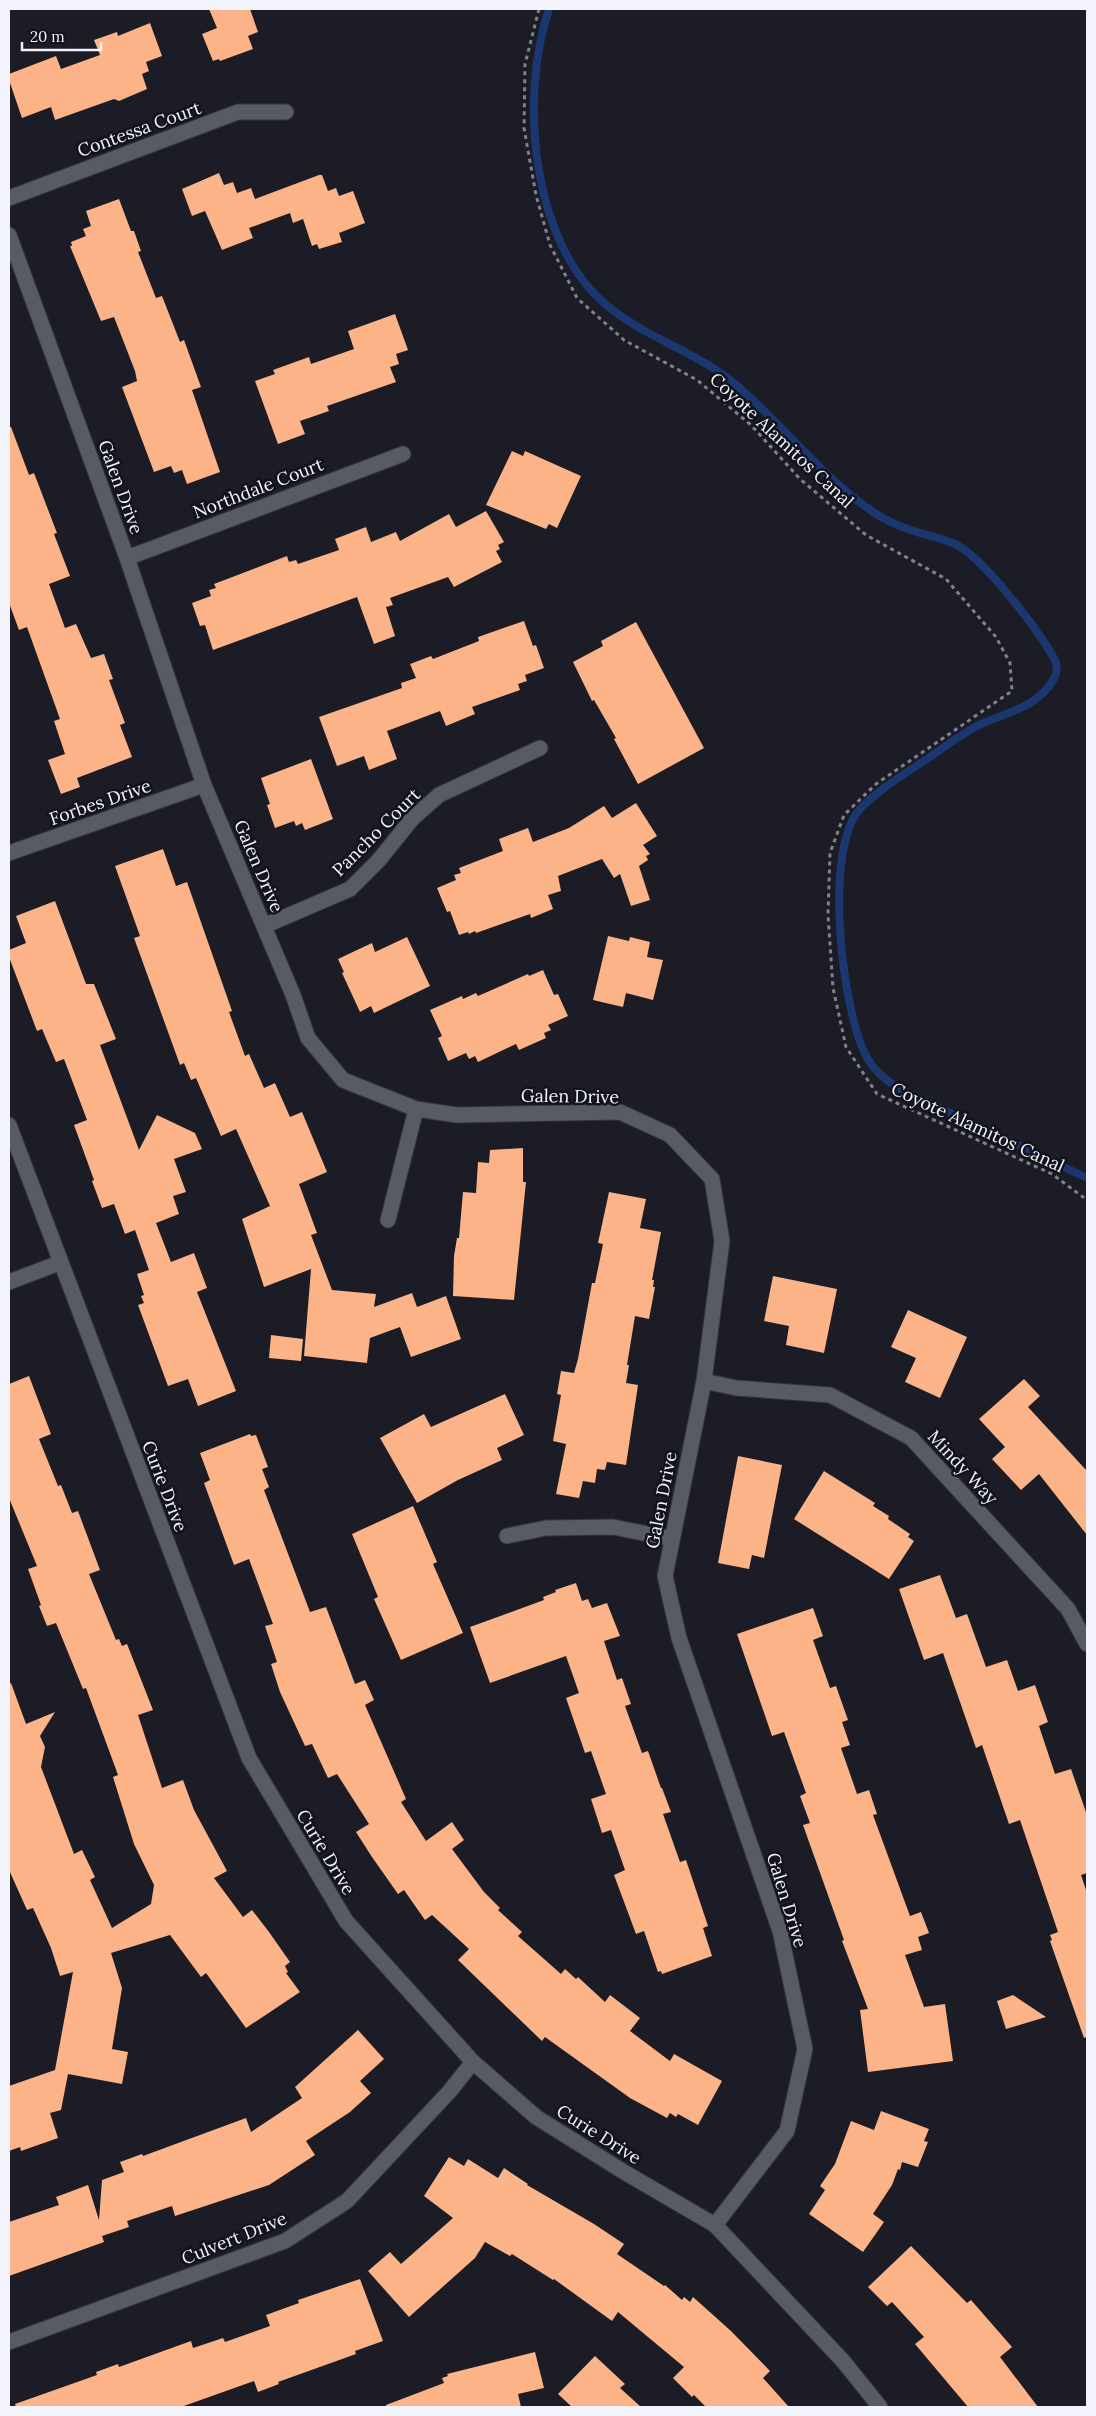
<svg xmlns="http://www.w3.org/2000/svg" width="1096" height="2416" font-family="Lora,serif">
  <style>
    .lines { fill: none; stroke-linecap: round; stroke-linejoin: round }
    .stream { stroke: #1b376f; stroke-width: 8 }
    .building { fill: #fcb387 }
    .street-casing { stroke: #35363d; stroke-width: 17 }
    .path { stroke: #81828a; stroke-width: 3; stroke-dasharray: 4 4; stroke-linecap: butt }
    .street { stroke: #585a64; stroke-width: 15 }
    .labels { text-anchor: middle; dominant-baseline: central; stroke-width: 5; stroke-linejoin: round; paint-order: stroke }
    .street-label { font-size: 18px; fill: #f3f4fb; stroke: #12131b }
  </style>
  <rect width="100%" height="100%" fill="#1b1c25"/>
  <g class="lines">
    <!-- stream -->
    <path class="stream" d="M 549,9 C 519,98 531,246 610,308 C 646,337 693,351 730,380 C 780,420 817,473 869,509 C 882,519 898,526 914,531 C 928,536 943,538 957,545 C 986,561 1040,632 1056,662 C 1060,677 1047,690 1036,699 C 1019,712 996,716 977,726 C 961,735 945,746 930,757 C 906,773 880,788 860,809 C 823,850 842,1009 866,1056 C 874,1071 886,1081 900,1089 L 1087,1178"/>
  </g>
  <!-- building -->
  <path class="building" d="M 209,9 L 250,9 L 258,32 L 248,36 L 253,49 L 220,61 L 219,59 L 213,61 L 202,34 L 217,28 Z
    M 150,23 L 162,56 L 146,62 L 149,71 L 142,74 L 147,89 L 119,101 L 114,99 L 55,120 L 51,107 L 22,118 L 9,80 L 9,74 L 56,56 L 61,69 L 100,55 L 94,40 L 117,32 L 118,36 Z
    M 219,173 L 224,185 L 233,182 L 237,193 L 251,188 L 255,199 L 319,175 L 322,175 L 328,191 L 336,188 L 339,196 L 353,191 L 365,223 L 339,233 L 342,242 L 319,249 L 317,244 L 312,246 L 303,219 L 293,223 L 290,213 L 249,228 L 253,238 L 222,250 L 205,211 L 192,216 L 182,189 Z
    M 119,199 L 131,231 L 134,231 L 141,251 L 138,252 L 156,298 L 162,296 L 180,342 L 184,340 L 201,387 L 192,390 L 220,472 L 187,484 L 182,470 L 174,473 L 171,466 L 154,472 L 122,387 L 137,381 L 135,371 L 114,317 L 101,321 L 70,246 L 72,246 L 71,242 L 86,236 L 83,229 L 91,226 L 86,211 Z
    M 395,314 L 408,350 L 396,354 L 399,364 L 390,367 L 396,382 L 327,406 L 329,411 L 300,421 L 305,434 L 278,444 L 255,381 L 275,374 L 273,370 L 309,357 L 311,364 L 354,349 L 348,331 Z
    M 9,427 L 11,427 L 29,475 L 34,473 L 57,533 L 54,534 L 70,576 L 49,584 L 65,628 L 76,624 L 91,658 L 104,654 L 113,679 L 109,680 L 125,723 L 120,725 L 132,757 L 77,778 L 80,787 L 61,794 L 48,760 L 65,754 L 54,721 L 60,719 L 27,627 L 19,630 L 9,603 Z
    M 512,451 L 523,456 L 525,451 L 581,476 L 557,528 L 549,524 L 546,529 L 486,505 Z
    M 486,511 L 504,542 L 498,545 L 500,549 L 496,551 L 502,562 L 454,587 L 448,577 L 390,598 L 393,605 L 386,607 L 395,636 L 374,644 L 357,597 L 213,650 L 205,625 L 200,626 L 192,603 L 211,596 L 209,590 L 216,588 L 214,584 L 287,556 L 289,562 L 296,560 L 298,564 L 339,550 L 335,539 L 366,527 L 371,542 L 396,532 L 400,541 L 449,514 L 456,527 Z
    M 524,621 L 533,646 L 536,645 L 544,668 L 525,675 L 527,681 L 518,684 L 520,690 L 472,707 L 475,714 L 446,726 L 440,711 L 387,731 L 397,759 L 369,770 L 364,756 L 337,766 L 319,717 L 402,688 L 401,683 L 416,678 L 410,664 L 431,656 L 433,659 L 479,641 L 478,637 Z
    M 636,622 L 704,748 L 638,784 L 614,739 L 616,738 L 594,700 L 592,701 L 573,662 L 603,646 L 601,641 Z
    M 311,759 L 333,819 L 305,830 L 302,823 L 296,826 L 294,821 L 275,828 L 267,805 L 270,804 L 261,778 Z
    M 636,803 L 657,836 L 643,845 L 650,854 L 646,856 L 648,860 L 639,866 L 650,900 L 631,906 L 620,874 L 614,878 L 602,859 L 558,876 L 561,891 L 548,895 L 553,909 L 531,918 L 530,914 L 476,933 L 475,931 L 469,934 L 468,932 L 459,935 L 450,911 L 447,912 L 437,888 L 456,880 L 454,875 L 461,873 L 459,868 L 503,851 L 499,839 L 528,828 L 533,842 L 569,828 L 604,806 L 612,818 Z
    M 163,849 L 176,886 L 187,882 L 232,1011 L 229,1012 L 245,1056 L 249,1054 L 264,1088 L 275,1083 L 290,1117 L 302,1112 L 327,1172 L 299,1184 L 317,1233 L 311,1235 L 332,1290 L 376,1294 L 374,1307 L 412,1293 L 417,1307 L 446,1296 L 461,1339 L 411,1357 L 400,1327 L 370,1338 L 367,1363 L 304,1356 L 311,1269 L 264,1287 L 242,1219 L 270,1206 L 236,1129 L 221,1136 L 196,1078 L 191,1080 L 184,1063 L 180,1065 L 134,938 L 140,936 L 115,866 Z
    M 55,901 L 86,984 L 94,984 L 116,1039 L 100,1045 L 139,1150 L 157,1115 L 195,1133 L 202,1149 L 174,1159 L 186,1192 L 173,1196 L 179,1214 L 156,1223 L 171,1262 L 194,1253 L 207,1288 L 197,1292 L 236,1391 L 198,1406 L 188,1379 L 168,1386 L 138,1305 L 144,1303 L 141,1296 L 144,1295 L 137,1274 L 149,1270 L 135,1230 L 125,1234 L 114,1204 L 102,1208 L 92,1181 L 94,1180 L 74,1125 L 87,1120 L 64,1059 L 56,1062 L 42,1029 L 37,1031 L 9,957 L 9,950 L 26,943 L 16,916 Z
    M 608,936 L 629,941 L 630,937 L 650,942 L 647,957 L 663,960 L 653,1000 L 626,993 L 623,1007 L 593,1000 Z
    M 407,937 L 430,986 L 374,1013 L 371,1006 L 360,1012 L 342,973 L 344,972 L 338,959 L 372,943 L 375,952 Z
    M 543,970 L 554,995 L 558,994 L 568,1016 L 548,1025 L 551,1030 L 544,1033 L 546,1038 L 519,1050 L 516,1044 L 478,1062 L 475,1056 L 469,1059 L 466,1053 L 448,1061 L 438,1038 L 442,1036 L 430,1010 L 462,996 L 463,999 L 476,993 L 478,996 L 528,974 L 529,976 Z
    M 523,1148 L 523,1182 L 526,1182 L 514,1300 L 453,1296 L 454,1256 L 457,1238 L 459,1238 L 463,1192 L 476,1193 L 478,1162 L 489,1163 L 490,1150 Z
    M 609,1192 L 646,1199 L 640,1228 L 661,1232 L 652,1280 L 654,1280 L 653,1287 L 655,1287 L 649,1319 L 635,1316 L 627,1365 L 629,1365 L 626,1383 L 638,1385 L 626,1465 L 607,1462 L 605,1470 L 597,1469 L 595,1483 L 583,1481 L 579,1498 L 556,1494 L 566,1444 L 553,1441 L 561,1395 L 557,1394 L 561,1371 L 574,1373 L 578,1359 L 592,1283 L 595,1283 L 603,1244 L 598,1243 Z
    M 773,1276 L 837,1289 L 824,1353 L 786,1345 L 789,1326 L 764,1321 Z
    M 908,1310 L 967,1337 L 940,1398 L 905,1382 L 916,1358 L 891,1347 Z
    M 271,1335 L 303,1339 L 301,1361 L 269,1358 Z
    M 29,1376 L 51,1434 L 39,1439 L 58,1486 L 61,1485 L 72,1513 L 78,1511 L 100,1570 L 89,1574 L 116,1640 L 119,1639 L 122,1646 L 127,1644 L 153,1710 L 138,1715 L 162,1788 L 183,1780 L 194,1810 L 227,1871 L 214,1878 L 243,1917 L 252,1910 L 269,1932 L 290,1962 L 285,1966 L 288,1972 L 286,1973 L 300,1992 L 246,2028 L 206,1973 L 201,1977 L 170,1935 L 111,1953 L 122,1988 L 112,2049 L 128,2052 L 122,2084 L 68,2074 L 61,2110 L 50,2113 L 58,2138 L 21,2151 L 20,2147 L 9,2151 L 9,2086 L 55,2070 L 73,1972 L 60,1976 L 51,1948 L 33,1908 L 27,1910 L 9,1870 L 9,1684 L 11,1683 L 26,1724 L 55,1712 L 40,1736 L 45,1747 L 41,1767 L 74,1854 L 82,1850 L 95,1877 L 90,1880 L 112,1928 L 151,1904 L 154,1885 L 134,1844 L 113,1777 L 118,1775 L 86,1688 L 83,1689 L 56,1623 L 47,1626 L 39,1606 L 41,1605 L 28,1569 L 37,1566 L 9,1498 L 9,1384 Z
    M 1024,1379 L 1040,1396 L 1028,1407 L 1087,1471 L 1087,1535 L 1039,1474 L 1021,1490 L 992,1459 L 1005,1447 L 979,1419 Z
    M 505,1394 L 524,1435 L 497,1448 L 502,1460 L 458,1480 L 417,1503 L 380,1438 L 424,1414 L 431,1427 Z
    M 250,1434 L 251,1436 L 256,1435 L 268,1467 L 262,1469 L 269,1487 L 264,1490 L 310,1612 L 326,1607 L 355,1684 L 365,1680 L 374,1700 L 365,1705 L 406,1799 L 401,1802 L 426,1841 L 452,1822 L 464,1840 L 452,1849 L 484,1892 L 500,1908 L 498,1910 L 522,1932 L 518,1936 L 561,1974 L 565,1969 L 576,1979 L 578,1977 L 605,2002 L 610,1995 L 640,2018 L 630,2031 L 670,2061 L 674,2054 L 722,2081 L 698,2125 L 678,2114 L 676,2117 L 670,2113 L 667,2118 L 630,2098 L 545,2037 L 542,2041 L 458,1960 L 469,1949 L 432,1915 L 425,1920 L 404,1890 L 398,1894 L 372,1857 L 356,1832 L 369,1824 L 337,1774 L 328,1778 L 312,1744 L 305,1746 L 280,1692 L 271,1664 L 277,1662 L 265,1626 L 273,1624 L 249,1559 L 234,1565 L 204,1483 L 210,1480 L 200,1453 Z
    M 738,1456 L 782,1465 L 764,1558 L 752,1555 L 749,1569 L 718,1563 Z
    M 824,1471 L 875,1503 L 873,1506 L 889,1516 L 888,1519 L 910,1534 L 908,1537 L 914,1541 L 889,1579 L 794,1519 Z
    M 413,1506 L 437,1562 L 433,1564 L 463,1633 L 401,1660 L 374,1599 L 378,1597 L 352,1534 Z
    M 940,1575 L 956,1618 L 967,1614 L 986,1667 L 1007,1660 L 1018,1691 L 1035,1685 L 1048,1722 L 1039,1726 L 1055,1774 L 1071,1769 L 1087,1815 L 1087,1873 L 1081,1875 L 1087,1893 L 1087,2037 L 1084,2038 L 1050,1941 L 1052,1940 L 1050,1935 L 1058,1932 L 1020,1820 L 1009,1824 L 982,1745 L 976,1748 L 943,1653 L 924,1660 L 899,1589 Z
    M 576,1583 L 582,1601 L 588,1599 L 592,1608 L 607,1603 L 620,1636 L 604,1641 L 617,1680 L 622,1678 L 631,1704 L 625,1706 L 642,1753 L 648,1751 L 661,1788 L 662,1788 L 671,1812 L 663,1814 L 680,1862 L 686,1860 L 708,1926 L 703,1928 L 712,1956 L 662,1974 L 661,1971 L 658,1972 L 644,1931 L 636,1934 L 614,1875 L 625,1870 L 611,1830 L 602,1833 L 591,1799 L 606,1794 L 591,1751 L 585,1753 L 566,1698 L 579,1693 L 566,1656 L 490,1683 L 470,1627 L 544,1600 L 543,1597 L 556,1592 L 555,1590 Z
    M 813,1608 L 823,1636 L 813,1640 L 830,1688 L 836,1686 L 848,1720 L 842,1722 L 850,1745 L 841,1748 L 857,1794 L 869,1790 L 877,1814 L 873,1815 L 910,1916 L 921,1912 L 929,1933 L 918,1937 L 922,1950 L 905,1955 L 924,2007 L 945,2004 L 953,2061 L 868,2072 L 860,2010 L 868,2009 L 842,1941 L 844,1940 L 803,1825 L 810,1823 L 800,1796 L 806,1793 L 784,1732 L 772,1736 L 737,1634 Z
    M 1013,1995 L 1046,2017 L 1006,2029 L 997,2001 Z
    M 358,2030 L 384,2059 L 360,2081 L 371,2093 L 350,2112 L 306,2141 L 315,2155 L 269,2185 L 175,2216 L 172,2206 L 127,2221 L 129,2227 L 102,2236 L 104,2242 L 9,2276 L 9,2222 L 59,2205 L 56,2197 L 88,2185 L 99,2220 L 102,2180 L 124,2172 L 120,2162 L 142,2154 L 143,2156 L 246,2118 L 251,2132 L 302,2098 L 295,2087 Z
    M 881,2111 L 929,2129 L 924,2141 L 928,2142 L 918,2167 L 902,2162 L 900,2170 L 898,2169 L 892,2185 L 873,2214 L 884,2222 L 863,2252 L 809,2214 L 825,2190 L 820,2186 L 835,2164 L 851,2121 L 874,2130 Z
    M 449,2157 L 464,2166 L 468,2159 L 498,2178 L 504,2168 L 528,2184 L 527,2185 L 594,2224 L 624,2244 L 617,2254 L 664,2286 L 665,2285 L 682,2300 L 684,2297 L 690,2302 L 693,2297 L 731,2331 L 770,2371 L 763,2378 L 789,2407 L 706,2407 L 694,2395 L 692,2397 L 673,2378 L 684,2367 L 618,2312 L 612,2321 L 554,2279 L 553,2280 L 512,2254 L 510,2256 L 485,2242 L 475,2258 L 409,2317 L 368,2271 L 390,2252 L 401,2264 L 453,2218 L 424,2196 Z
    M 911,2246 L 967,2303 L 971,2300 L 1012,2347 L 1000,2357 L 1038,2407 L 968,2407 L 915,2344 L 924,2337 L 892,2302 L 887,2306 L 868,2287 Z
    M 360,2279 L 383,2341 L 355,2351 L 356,2354 L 278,2382 L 279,2384 L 258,2392 L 254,2381 L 181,2407 L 16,2407 L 15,2404 L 97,2375 L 96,2372 L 118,2364 L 119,2367 L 191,2341 L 193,2348 L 223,2338 L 225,2342 L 270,2326 L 266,2315 L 299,2303 L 298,2300 Z
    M 535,2352 L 544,2388 L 518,2394 L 521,2407 L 386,2407 L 386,2405 L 444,2383 L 442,2378 L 448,2376 L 447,2374 Z
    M 595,2356 L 625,2384 L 620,2388 L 641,2407 L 572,2407 L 558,2394 Z"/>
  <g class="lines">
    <!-- street casing -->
    <g class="street-casing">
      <path id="street" d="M 9,198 L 238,112 L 286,112
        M 9,235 L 127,558 L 204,785 L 293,995 L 308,1038 L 343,1080 L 416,1109 L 457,1115 L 620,1112 L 670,1135 L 712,1179 L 722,1241 L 704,1381 L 665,1576 L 679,1638 L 780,1931 L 805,2049 L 787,2131 L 715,2225
        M 127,558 L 403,454
        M 9,853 L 204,785
        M 264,926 L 350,889 L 379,860 L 412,819 L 439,795 L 540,748
        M 9,1125 L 249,1758 L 346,1921 L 473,2062 L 536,2117 L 624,2172 L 715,2225 L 843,2361 L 880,2407
        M 388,1220 L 416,1109
        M 9,1282 L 59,1263
        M 704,1381 L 736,1388 L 830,1395 L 911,1438 L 1068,1609 L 1087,1644
        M 507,1536 L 546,1528 L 613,1527 L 672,1539
        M 9,2342 L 285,2241 L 347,2201 L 449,2092 L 473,2062"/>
    </g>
    <!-- path -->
    <path class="path" d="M 539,9 L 525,64 L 524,128 L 536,195 L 550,245 L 577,298 L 624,340 L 697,380 L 751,425 L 800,479 L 866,535 L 946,579 L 996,637 L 1010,663 L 1012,691 L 876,784 L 844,815 L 830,853 L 828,915 L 833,988 L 846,1047 L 877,1094 L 1052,1174 L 1087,1200"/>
    <!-- street -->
    <use href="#street" class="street"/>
  </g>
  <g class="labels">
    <!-- street labels -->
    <g class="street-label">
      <text transform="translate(139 129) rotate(-20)">Contessa Court</text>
      <text transform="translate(782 440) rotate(43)">Coyote Alamitos Canal</text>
      <text transform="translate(121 487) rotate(70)">Galen Drive</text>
      <text transform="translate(258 488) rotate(-21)">Northdale Court</text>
      <text transform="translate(100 802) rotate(-19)">Forbes Drive</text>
      <text transform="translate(376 832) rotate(-45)">Pancho Court</text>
      <text transform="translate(259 866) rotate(67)">Galen Drive</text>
      <text transform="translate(570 1096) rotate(1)">Galen Drive</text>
      <text transform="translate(978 1127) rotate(25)">Coyote Alamitos Canal</text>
      <text transform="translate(963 1467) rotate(47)">Mindy Way</text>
      <text transform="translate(165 1486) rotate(69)">Curie Drive</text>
      <text transform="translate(661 1500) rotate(-79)">Galen Drive</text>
      <text transform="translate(326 1852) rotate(59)">Curie Drive</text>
      <text transform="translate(787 1900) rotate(73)">Galen Drive</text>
      <text transform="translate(599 2134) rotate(32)">Curie Drive</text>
      <text transform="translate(234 2238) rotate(-22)">Culvert Drive</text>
    </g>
  </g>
  <!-- border -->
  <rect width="1096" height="2416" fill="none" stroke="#f3f4fb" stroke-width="20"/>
  <!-- scale -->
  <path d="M22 42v8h79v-8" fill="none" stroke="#f3f4fb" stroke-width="2.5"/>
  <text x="30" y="42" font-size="15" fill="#f3f4fb" stroke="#12131b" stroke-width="4" paint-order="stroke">20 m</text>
</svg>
